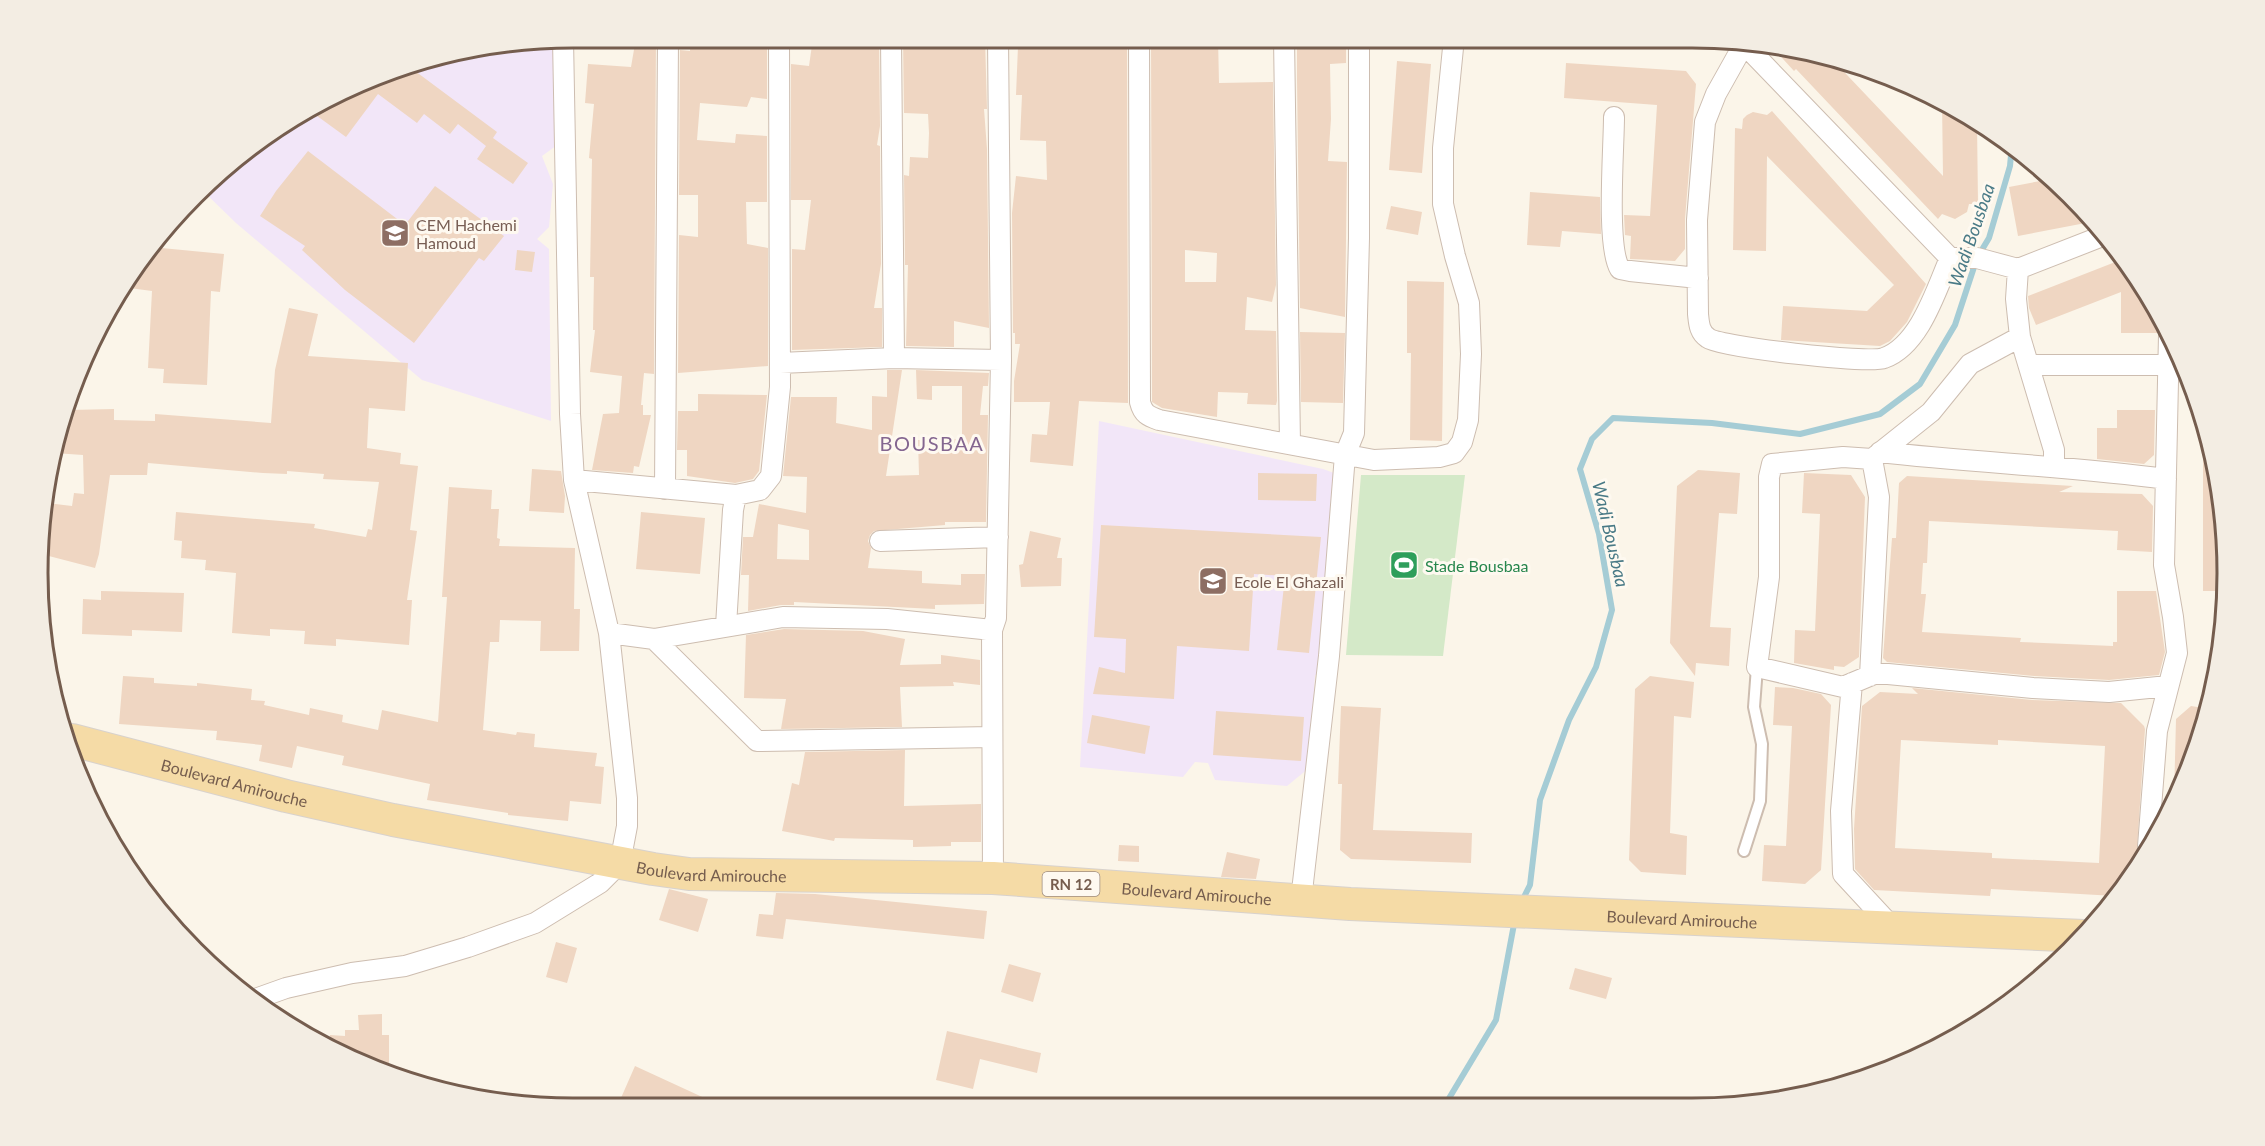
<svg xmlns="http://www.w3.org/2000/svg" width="2265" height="1146" font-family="Lato,sans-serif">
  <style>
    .education { fill: #f2e6f8 }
    .green { fill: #d4e9c8 }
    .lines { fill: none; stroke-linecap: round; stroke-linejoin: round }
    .stream { stroke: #a5ccd5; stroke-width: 6 }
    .building { fill: #efd6c2; fill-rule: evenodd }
    .service-casing { stroke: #cdbdb0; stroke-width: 14 }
    .minor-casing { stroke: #cdbdb0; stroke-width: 22 }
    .primary-casing { stroke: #d8d2cd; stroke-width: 34 }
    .service { stroke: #fff; stroke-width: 10 }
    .minor { stroke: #fff; stroke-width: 20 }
    .primary { stroke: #f5dba6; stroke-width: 32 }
    .labels { text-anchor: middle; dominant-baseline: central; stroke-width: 6; stroke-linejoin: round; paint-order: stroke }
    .shield { fill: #fef9f0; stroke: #9e8c7f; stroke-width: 1.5 }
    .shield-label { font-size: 15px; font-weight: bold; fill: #755d4e }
    .education-label { font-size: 16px; fill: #785e54; stroke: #fef9f0; text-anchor: start }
    .leisure-label { font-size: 16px; fill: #27864d; stroke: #fef9f0; text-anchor: start }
    .street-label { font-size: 16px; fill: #755d4e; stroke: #fef9f0 }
    .water-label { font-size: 18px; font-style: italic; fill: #497a86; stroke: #fef9f0 }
    .quarter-label { font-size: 20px; letter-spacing: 1.5px; fill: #846690; stroke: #fef9f0 }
    .rim { fill: none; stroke: #755d4e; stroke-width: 3 }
  </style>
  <rect width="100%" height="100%" fill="#fbf5e9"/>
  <!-- education -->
  <path class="education" d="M 554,41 L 560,143 L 542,156 L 553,184 L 549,227 L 537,239 L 549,249 L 551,421 L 422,380 L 236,223 L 202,190 L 247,148 L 401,66 Z
    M 1099,421 L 1323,469 L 1334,473 L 1331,673 L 1315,675 L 1309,768 L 1287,786 L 1215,780 L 1208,763 L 1195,762 L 1183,777 L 1080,767 Z"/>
  <!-- green -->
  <path class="green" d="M 1361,475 L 1465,475 L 1443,656 L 1346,655 Z"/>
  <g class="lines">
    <!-- stream -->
    <path class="stream" d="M 1522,901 L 1530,885 L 1540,800 L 1569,720 L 1596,667 L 1612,610 L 1599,534 L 1580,469 L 1592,439 L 1613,418 L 1712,423 L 1800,434 L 1880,414 L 1920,384 L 1955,325 L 1977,258 L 1989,238 L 2010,166 L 2012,144
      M 1445,1105 L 1496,1020 L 1515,919"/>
  </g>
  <!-- building -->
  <path class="building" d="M 636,38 L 656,38 L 654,374 L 644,373 L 641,405 L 643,405 L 643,415 L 651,415 L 639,467 L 634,466 L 633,473 L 592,470 L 603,414 L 619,413 L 622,376 L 590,372 L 595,330 L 593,330 L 594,277 L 590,277 L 592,159 L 589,158 L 594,104 L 585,103 L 588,64 L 631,67 Z
    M 691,38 L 767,38 L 767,99 L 751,97 L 747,107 L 700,103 L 697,140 L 735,143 L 736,134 L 767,136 L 767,202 L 746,202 L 747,244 L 768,248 L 768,366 L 678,373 L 679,235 L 698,237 L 698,195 L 679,195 L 680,50 L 690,51 Z
    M 813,38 L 879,38 L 880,126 L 877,145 L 880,146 L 881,264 L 874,308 L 882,308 L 882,347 L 792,350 L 792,249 L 805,250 L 811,200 L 791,200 L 791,64 L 809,66 Z
    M 903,38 L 985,38 L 987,109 L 984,109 L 987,149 L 989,328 L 954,321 L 954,347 L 906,346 L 908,265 L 905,265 L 904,175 L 909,176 L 910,157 L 928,158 L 929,133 L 928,114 L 904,113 Z
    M 1053,38 L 1127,38 L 1128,403 L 1079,401 L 1073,466 L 1030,462 L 1032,434 L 1047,435 L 1050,402 L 1014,402 L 1014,381 L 1020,344 L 1015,344 L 1015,333 L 1013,333 L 1012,213 L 1016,176 L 1047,180 L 1046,141 L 1020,140 L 1022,95 L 1016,95 L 1018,46 L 1056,47 Z
    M 1151,38 L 1218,38 L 1219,83 L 1273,82 L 1276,285 L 1272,302 L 1247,297 L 1245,330 L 1276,331 L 1277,401 L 1276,405 L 1247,404 L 1248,393 L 1218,392 L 1217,417 L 1162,408 L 1152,402 ZM 1185,250 L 1217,253 L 1216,282 L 1185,282 Z
    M 1346,43 L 1346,63 L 1330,64 L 1331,119 L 1328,161 L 1347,162 L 1345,317 L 1300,308 L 1297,79 L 1297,44 Z
    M 1771,46 L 1829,56 L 1943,176 L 1942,101 L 1977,123 L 1978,204 L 1969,204 L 1967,212 L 1955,219 L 1942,214 L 1938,219 L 1796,69 L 1794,71 Z
    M 1397,61 L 1431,64 L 1422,173 L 1389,170 Z
    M 1566,63 L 1686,71 L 1696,84 L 1685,219 L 1685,249 L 1675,261 L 1630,259 L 1631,236 L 1625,235 L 1624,215 L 1650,216 L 1657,105 L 1564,98 Z
    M 407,65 L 497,132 L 493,138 L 528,163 L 513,184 L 477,159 L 486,146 L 458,124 L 450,134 L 424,114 L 417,123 L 378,94 L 346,137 L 313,113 L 401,66 Z
    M 1772,111 L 1926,284 L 1907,322 L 1890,341 L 1880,346 L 1781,340 L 1783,306 L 1867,311 L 1894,285 L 1767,156 L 1766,251 L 1733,250 L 1735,128 L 1742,129 L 1743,119 L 1747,115 L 1753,112 L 1767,115 Z
    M 308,151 L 405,225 L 435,186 L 504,236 L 484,261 L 479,258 L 414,343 L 345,290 L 302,250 L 305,246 L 260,216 L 276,191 Z
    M 2051,179 L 2096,221 L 2018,236 L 2009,187 Z
    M 1530,192 L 1600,197 L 1601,234 L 1562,231 L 1560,247 L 1527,245 Z
    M 1391,206 L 1422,212 L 1418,235 L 1386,229 Z
    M 151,247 L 224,254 L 220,292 L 211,291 L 207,385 L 163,383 L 164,369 L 148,368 L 152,291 L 122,287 Z
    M 517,250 L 535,252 L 532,272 L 515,270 Z
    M 2123,259 L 2156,305 L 2160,314 L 2160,328 L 2157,333 L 2121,333 L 2121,292 L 2036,325 L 2029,308 L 2028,296 Z
    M 1407,281 L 1444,282 L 1442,441 L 1410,440 L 1411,353 L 1407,353 Z
    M 289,308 L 318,314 L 308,356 L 408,363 L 405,411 L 369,408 L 367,448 L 401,453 L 400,464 L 418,466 L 410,530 L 417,531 L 407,600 L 412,600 L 409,645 L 336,639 L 336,646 L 304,644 L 305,631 L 270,629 L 270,636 L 232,633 L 236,573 L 205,570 L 206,560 L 181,558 L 182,541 L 174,540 L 176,512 L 315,524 L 314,528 L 366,537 L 368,529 L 372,530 L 379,482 L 323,479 L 324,474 L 287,471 L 287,474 L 263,473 L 148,463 L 147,475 L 110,475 L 99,554 L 95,568 L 45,555 L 47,503 L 72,506 L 74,493 L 84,494 L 83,455 L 54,453 L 70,410 L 114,409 L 114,420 L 155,421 L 155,414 L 271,423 L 275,370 Z
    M 1300,332 L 1345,333 L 1343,403 L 1301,402 Z
    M 887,370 L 902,370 L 886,476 L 919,475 L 918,440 L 962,439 L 962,386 L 932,386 L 932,400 L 917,399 L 916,370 L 989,373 L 988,386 L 983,386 L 980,415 L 988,415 L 986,522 L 945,522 L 945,525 L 874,531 L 870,535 L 868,541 L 871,548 L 868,568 L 922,571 L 922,583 L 961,585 L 961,574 L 985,574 L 984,604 L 935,605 L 935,609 L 794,602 L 794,605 L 781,605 L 748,611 L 749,575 L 741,575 L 743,537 L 753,537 L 759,504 L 806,513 L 807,477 L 783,476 L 791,397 L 837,397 L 836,423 L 872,430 L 872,396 L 887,397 ZM 778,524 L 809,530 L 809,560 L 777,559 Z
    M 698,394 L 767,395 L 759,471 L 753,479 L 735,483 L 687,476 L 687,450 L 677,450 L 678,411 L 698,411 Z
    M 2117,410 L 2155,410 L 2154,455 L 2144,464 L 2097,459 L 2097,428 L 2117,428 Z
    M 2209,443 L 2223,503 L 2226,591 L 2203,591 L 2203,444 Z
    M 532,469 L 561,471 L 565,496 L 564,513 L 529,511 Z
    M 1698,470 L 1740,473 L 1737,514 L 1719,513 L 1710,627 L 1731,628 L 1729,666 L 1696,663 L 1695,676 L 1670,643 L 1677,486 Z
    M 1258,473 L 1317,474 L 1316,501 L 1258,500 Z
    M 1804,473 L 1851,475 L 1865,497 L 1859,657 L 1844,667 L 1834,666 L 1834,670 L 1794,663 L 1795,630 L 1815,631 L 1820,514 L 1802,513 Z
    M 1907,476 L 2073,486 L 2059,492 L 2142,494 L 2153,506 L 2152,552 L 2117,550 L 2118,531 L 1929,521 L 1927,563 L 1923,563 L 1921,594 L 1926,594 L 1922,632 L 2021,638 L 2020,642 L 2113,646 L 2113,642 L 2117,642 L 2117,591 L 2156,591 L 2165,652 L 2159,675 L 2109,680 L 2034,676 L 1887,662 L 1883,658 L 1892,538 L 1896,538 L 1899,483 Z
    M 449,487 L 492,490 L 491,509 L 499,509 L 497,538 L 500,539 L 499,546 L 575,548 L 574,609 L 580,609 L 579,651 L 540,651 L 541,621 L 500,620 L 499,642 L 490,642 L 483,730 L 516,735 L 517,732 L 535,734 L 534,747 L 597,753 L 595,766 L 604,767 L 601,804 L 570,801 L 568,821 L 508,815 L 508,813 L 427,800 L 430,784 L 342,765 L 344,756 L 297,746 L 292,768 L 259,761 L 262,745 L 216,740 L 217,731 L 119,724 L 123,676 L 154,678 L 154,683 L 197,686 L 197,683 L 252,689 L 251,700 L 265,701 L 264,705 L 309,715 L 310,708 L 343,715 L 342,722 L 378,730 L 382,710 L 438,722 L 447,597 L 442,597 Z
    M 641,512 L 705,518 L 700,574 L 636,569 Z
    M 1101,525 L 1321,537 L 1309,653 L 1277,650 L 1285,576 L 1254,574 L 1249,651 L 1177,646 L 1174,699 L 1093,694 L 1099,667 L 1125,673 L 1126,639 L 1094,637 Z
    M 1030,531 L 1061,538 L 1057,558 L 1062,558 L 1061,586 L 1021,587 L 1019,565 L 1023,564 Z
    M 101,591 L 184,593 L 182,632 L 132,630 L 132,636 L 82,634 L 83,599 L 101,600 Z
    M 784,629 L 863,631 L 905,639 L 900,665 L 941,664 L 941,655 L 980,660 L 980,685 L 953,682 L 954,686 L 900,687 L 902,727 L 781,729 L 786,699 L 744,698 L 746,635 Z
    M 1650,676 L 1694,682 L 1691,718 L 1674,716 L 1670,833 L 1687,836 L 1686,875 L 1641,872 L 1629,860 L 1635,689 Z
    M 1775,687 L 1793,688 L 1821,694 L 1831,705 L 1821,870 L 1805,884 L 1762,881 L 1764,845 L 1786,846 L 1792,726 L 1773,725 Z
    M 1912,688 L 2032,700 L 2121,703 L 2144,726 L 2145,729 L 2136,864 L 2115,896 L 1991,889 L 1990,896 L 1874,890 L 1855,869 L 1854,829 L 1862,706 L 1880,692 L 1918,694 ZM 1901,740 L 1998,745 L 1998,740 L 2105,746 L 2099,863 L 1992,858 L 1992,853 L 1895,848 Z
    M 1341,706 L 1381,708 L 1373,830 L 1472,833 L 1471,863 L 1351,859 L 1340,850 L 1342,784 L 1338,784 Z
    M 2191,706 L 2210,709 L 2176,799 L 2174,798 L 2176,719 Z
    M 1216,711 L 1304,717 L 1301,761 L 1213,755 Z
    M 1092,715 L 1150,726 L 1145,754 L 1087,743 Z
    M 905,750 L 904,806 L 981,804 L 981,842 L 951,842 L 951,846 L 913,847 L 913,840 L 835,838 L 834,841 L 782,831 L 792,783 L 799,785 L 805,752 Z
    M 1119,845 L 1139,846 L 1139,862 L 1118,861 Z
    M 1227,852 L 1260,859 L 1256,879 L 1221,877 Z
    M 669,889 L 708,899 L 698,932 L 659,920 Z
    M 776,893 L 815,894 L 987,911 L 984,939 L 786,919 L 783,939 L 756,936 L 759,914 L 773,915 Z
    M 556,942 L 577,948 L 567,983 L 546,977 Z
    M 1009,964 L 1041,973 L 1033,1002 L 1001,992 Z
    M 1575,968 L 1612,978 L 1606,999 L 1569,989 Z
    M 382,1014 L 382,1035 L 389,1035 L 389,1073 L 336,1053 L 329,1048 L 330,1035 L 345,1036 L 345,1030 L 359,1030 L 358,1015 Z
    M 947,1031 L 1041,1053 L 1037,1073 L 980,1059 L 973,1089 L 936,1080 Z
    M 635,1066 L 724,1107 L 617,1107 Z"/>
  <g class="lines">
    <!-- service casing -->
    <g class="service-casing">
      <path id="service" d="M 1744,851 L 1760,801 L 1762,744 L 1754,707 L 1757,667"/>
    </g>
    <!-- minor casing -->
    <g class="minor-casing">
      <path id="minor" d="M 891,38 L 894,358
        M 1139,38 L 1140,402 C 1143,414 1148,416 1159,420 L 1374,460 L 1439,457 L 1454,453 L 1462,442 L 1468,420 L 1471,354 L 1469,303 L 1455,256 L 1443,204 L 1443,148 L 1454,38
        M 1284,38 L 1290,444
        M 1737,40 L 1744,44 L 1950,258 L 1977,258 L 2018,269 L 2105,235
        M 1744,44 L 1716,94 L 1705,122 L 1697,220 L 1698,314 C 1699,323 1699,332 1708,338 C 1720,347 1869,364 1884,358 C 1920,345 1936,290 1950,258
        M 1614,117 C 1614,148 1606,247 1620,269 L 1630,271 L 1698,278
        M 2018,269 L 2016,299 L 2020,337 L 2054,450 L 2054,466
        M 2020,337 L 1970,364 L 1931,412 L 1872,459 L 1843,457 L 1772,464 L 1769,477 L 1769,577 L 1757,667 L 1843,687 L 1874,674 L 1888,674 L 2033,688 L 2109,692 L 2168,686
        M 780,363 L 894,358 L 1001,360
        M 2030,365 L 2169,365
        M 1880,452 C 1976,463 2071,466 2166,479
        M 574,480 L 736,495
        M 665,489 L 668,38
        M 880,541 L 998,537
        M 726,626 L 733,510 L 736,495 L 760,490 L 771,476 L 780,387 L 779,38
        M 609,633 L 654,639 L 757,741 L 992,737
        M 654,639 L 783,617 L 887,619 L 992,630
        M 1870,676 L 1879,497 L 1872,459
        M 1852,683 L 1841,811 L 1843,874 L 1893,928
        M 2148,846 L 2157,731 L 2177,653 L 2173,617 L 2164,565 L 2169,335
        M 993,878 L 992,630 L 996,618 L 1001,360 L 998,38
        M 1301,900 L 1329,656 L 1345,455 L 1354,433 L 1359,238 L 1359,38
        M 258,998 L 286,988 L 352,973 L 405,966 L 468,947 L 535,923 L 600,883 L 620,863 L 627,826 L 627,798 L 609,633 L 574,480 L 570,414 L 563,39"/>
    </g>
    <!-- primary casing -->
    <g class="primary-casing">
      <g id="primary">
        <path id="s1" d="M 72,740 L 286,796 L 393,820 L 653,869 L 689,874 L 993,878 L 1350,904 L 2084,936"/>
      </g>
    </g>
    <!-- service -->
    <use href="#service" class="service"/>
    <!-- minor -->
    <use href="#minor" class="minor"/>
    <!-- primary -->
    <use href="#primary" class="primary"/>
  </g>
  <!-- icons -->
  <defs>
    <g id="school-square" transform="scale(1.5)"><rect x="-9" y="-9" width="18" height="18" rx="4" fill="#8d6e63" stroke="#fef9f0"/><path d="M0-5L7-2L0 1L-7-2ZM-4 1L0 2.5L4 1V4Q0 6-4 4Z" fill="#fff"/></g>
    <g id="stadium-square" transform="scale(1.5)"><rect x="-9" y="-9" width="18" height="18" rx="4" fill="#2e9e5b" stroke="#fef9f0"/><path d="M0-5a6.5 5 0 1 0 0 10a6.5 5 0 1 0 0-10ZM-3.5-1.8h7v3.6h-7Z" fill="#fff"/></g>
  </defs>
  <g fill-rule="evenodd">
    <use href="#school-square" x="395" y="233"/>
    <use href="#stadium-square" x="1404" y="565"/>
    <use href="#school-square" x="1213" y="581"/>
  </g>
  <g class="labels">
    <!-- shield labels -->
    <rect class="shield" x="1042.5" y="872" width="57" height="24" rx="4.5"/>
    <g class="shield-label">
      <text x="1071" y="884">RN 12</text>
    </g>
    <!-- education labels -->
    <g class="education-label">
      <text x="416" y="224">CEM Hachemi<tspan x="416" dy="18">Hamoud</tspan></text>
      <text x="1234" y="581">Ecole El Ghazali</text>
    </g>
    <!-- leisure labels -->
    <g class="leisure-label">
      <text x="1425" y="565">Stade Bousbaa</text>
    </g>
    <!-- street labels -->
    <g class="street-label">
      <text stroke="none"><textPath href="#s1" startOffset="168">Boulevard Amirouche</textPath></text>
      <text stroke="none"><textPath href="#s1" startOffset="654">Boulevard Amirouche</textPath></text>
      <text stroke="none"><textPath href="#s1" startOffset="1140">Boulevard Amirouche</textPath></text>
      <text stroke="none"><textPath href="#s1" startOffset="1626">Boulevard Amirouche</textPath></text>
    </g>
    <!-- water labels -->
    <g class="water-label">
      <text transform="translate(1971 235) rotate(-71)">Wadi Bousbaa</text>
      <text transform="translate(1611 534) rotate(77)">Wadi Bousbaa</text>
    </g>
    <!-- quarter labels -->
    <g class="quarter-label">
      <text x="932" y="443">BOUSBAA</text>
    </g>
  </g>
  <!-- crop -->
  <path d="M0 0H2265V1146H0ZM573 48H1692A525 525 0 0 1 2217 573V573A525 525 0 0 1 1692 1098H573A525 525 0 0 1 48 573V573A525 525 0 0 1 573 48Z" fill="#f3ede3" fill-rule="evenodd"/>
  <path class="rim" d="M573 48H1692A525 525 0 0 1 2217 573V573A525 525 0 0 1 1692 1098H573A525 525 0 0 1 48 573V573A525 525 0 0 1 573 48Z"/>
</svg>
